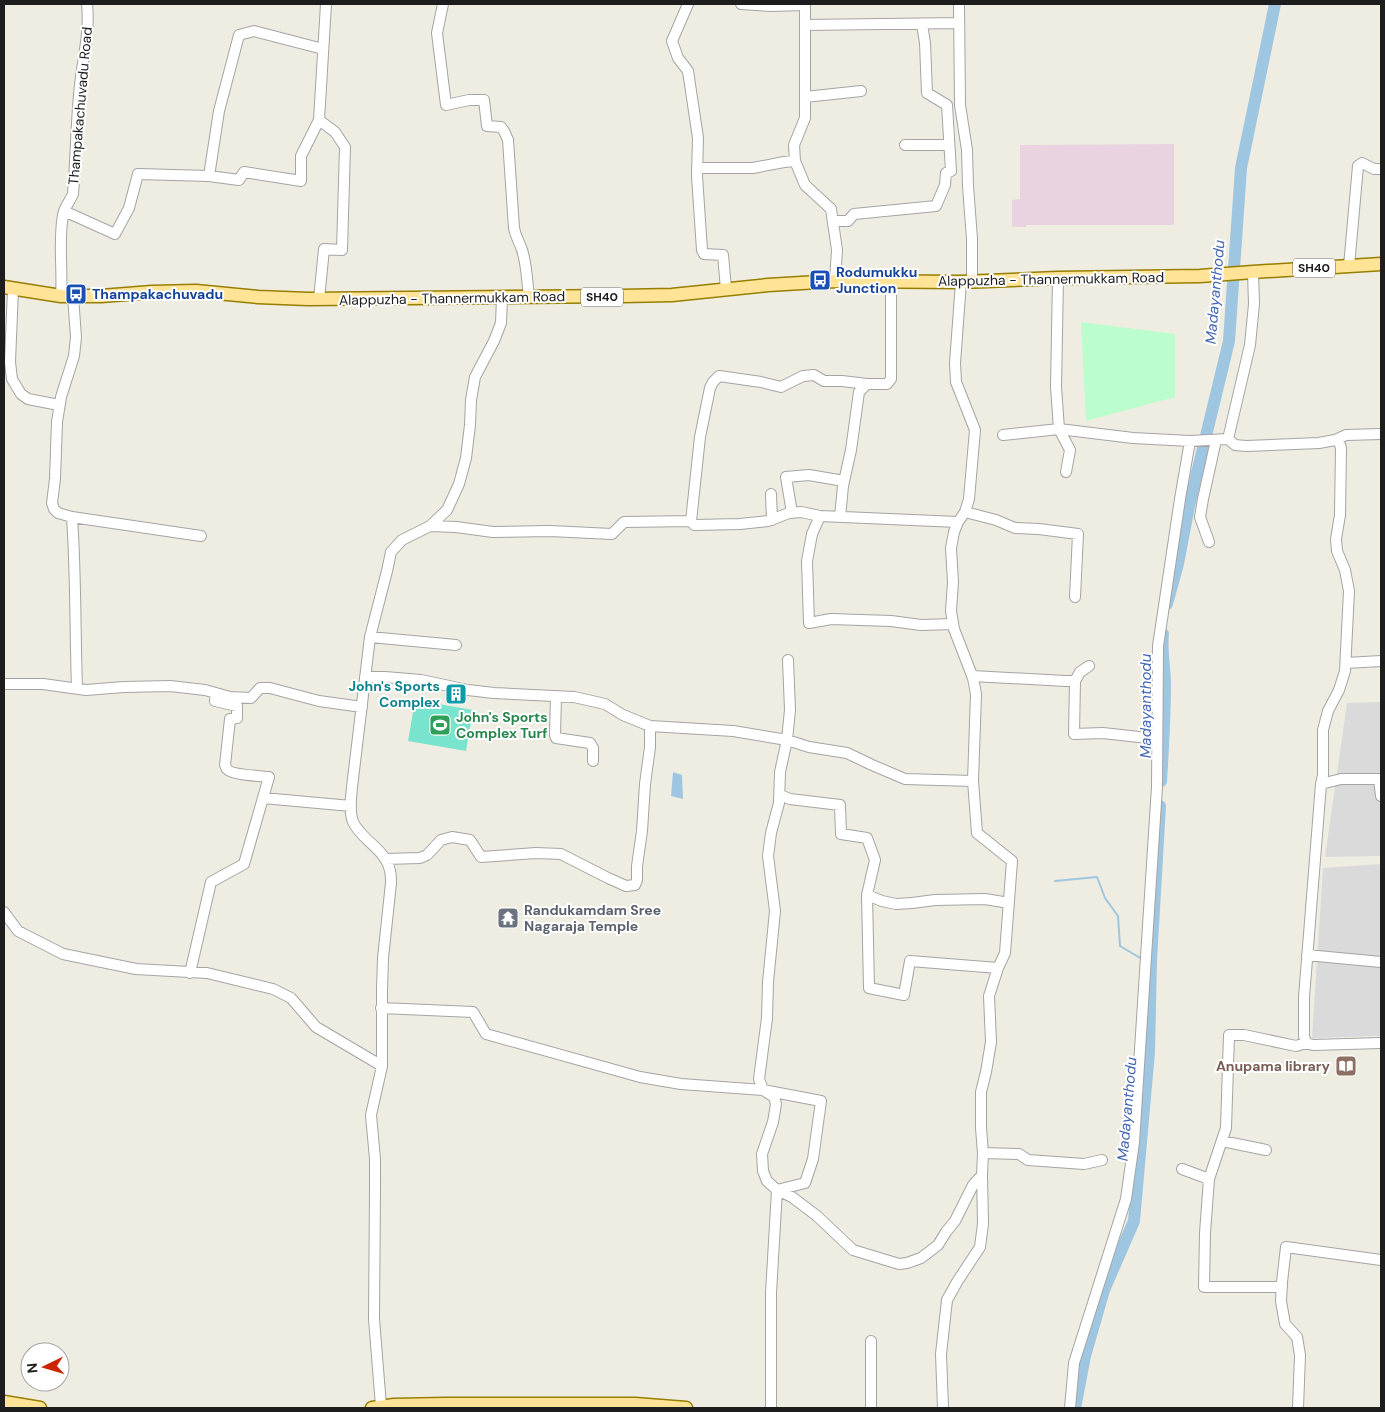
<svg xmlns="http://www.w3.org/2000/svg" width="1385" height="1412" font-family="'DM Sans',sans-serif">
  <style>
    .residential { fill: #dbdada }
    .industrial { fill: #e9d3e1 }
    .park { fill: #bbfdcc }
    .pitch { fill: #79e4ce }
    .water { fill: #9fc6e0 }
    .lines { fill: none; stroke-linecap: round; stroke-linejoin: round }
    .stream { stroke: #9fc6e0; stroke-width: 2 }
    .river { stroke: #9fc6e0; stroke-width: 12 }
    .minor-casing { stroke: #a4a4a4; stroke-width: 12 }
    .major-casing { stroke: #967f00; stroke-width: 15 }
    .minor { stroke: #fff; stroke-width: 10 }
    .major { stroke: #ffe497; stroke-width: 12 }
    .labels { text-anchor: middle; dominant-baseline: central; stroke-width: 4; stroke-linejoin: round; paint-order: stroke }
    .shield { fill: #fff; stroke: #616161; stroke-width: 1 }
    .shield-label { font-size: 12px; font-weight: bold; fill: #1d1d1d }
    .street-label { font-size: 14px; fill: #1d1d1d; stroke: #fff }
    .transit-label { font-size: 14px; font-weight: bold; fill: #164399; stroke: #fff; text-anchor: start }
    .culture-label { font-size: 14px; font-weight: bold; fill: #0d838f; stroke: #fff; text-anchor: end }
    .leisure-label { font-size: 14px; font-weight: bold; fill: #27864d; stroke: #fff; text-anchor: start }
    .worship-label { font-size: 14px; font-weight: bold; fill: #5b616d; stroke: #fff; text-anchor: start }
    .education-label { font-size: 14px; font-weight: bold; fill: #785e54; stroke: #fff; text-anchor: end }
    .water-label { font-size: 15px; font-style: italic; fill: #4367b3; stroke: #fff }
  </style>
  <rect width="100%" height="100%" fill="#efede2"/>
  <!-- residential -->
  <path class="residential" d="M 1381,702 L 1381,856 L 1325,857 L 1347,703 Z
    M 1381,864 L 1381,1036 L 1312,1038 L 1323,868 Z"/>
  <!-- industrial -->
  <path class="industrial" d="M 1174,144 L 1174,225 L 1026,225 L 1026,227 L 1012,227 L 1012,200 L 1020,199 L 1020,145 Z"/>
  <!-- park -->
  <path class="park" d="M 1081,322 L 1175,334 L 1175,397 L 1086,421 Z"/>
  <!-- pitch -->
  <path class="pitch" d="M 415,700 L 473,710 L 466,751 L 408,741 Z"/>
  <!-- water -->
  <path class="water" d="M 673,772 L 682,775 L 683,799 L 671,796 Z"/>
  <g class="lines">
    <!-- stream -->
    <path class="stream" d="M 1055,881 L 1097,877 L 1105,898 L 1118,916 L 1120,946 L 1142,959"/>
    <!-- river -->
    <path class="river" d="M 1167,604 L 1178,564 L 1189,506 L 1229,341 L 1241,168 L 1275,4
      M 1161,781 C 1163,749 1165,717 1165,684 C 1165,668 1161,651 1163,634
      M 1075,1408 L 1085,1356 L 1104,1290 L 1134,1221 L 1149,1052 L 1151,961 L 1160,806"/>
    <!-- minor casing -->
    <g class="minor-casing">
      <path id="minor" d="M 443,4 L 437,33 L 446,105 L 469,100 L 484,100 L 487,126 L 501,127 L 504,131 L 508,140 L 514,228 C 516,238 519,241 522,250 C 527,265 527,282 529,297
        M 688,4 L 672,41 L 678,58 L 688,71 L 698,138 L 697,176 L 702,250 L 704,254 L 723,255 L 726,289
        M 741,4 L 771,6 L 805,5
        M 805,4 L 805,118 L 794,145 L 795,161 L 805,185 L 831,209 L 837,250 L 835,281
        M 959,4 L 960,105 L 967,150 L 968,186 L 972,239 L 972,281
        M 805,25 L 959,23
        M 805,97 L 861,91
        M 905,145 L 949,145
        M 697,168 L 753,168 L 784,162 L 795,161
        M 209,176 L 239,180 L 244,172 L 301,181 L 301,156 L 319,120 L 326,4
        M 64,211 L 115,234 L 129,208 L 138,174 L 209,176 L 219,111 L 239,35 L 254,31 L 323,49
        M 833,221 L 848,221 L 854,214 L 936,206 L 945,185 L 946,173 L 951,171 L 947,105 L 927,93 L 925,43 L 922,24
        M 1349,266 L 1358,166 L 1362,163 L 1374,169 L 1381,169
        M 1253,272 L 1254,304 L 1250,345 L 1228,439 L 1235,445 L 1246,446 L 1319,443 L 1335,440 L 1339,442 L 1341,448 L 1340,515 L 1336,539 L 1337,551 L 1345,570 L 1349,591 L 1345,671 L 1339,690 L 1328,711 L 1323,730 L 1323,775 L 1321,784 L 1304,997 L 1304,1036 L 1306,1043
        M 1058,278 L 1056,387 L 1059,429 L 1133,438 L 1190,441 L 1228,439
        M 961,282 L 955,363 L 956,382 L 975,430 L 969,499 L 965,512 L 958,522 L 954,532 L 951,548 L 953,582 L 951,611 L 954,629 L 973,678 L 976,694 L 973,781
        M 13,289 L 10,362 L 12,379 L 21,394 L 28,399 L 59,405
        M 61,296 C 63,269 58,242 63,215 C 64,208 70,201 73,194 C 76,157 76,121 80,85 C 83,56 90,33 87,4
        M 73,296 L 76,337 L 74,356 L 61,397 L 57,422 L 55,479 L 52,503 L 54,509 L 58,513 L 72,517 C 76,574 75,631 77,688
        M 319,299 L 324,249 L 342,250 L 345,147 L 335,132 L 319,120
        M 867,384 L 842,381 L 824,381 L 814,375 L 803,376 L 781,387 L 761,382 L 719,376 L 713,382 L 710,388 L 700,437 L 691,521 L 694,525 L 740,524 L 768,521 L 789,513 L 801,512 L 820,516 L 958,522
        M 1003,435 L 1059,429 L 1070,450 L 1066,472
        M 1335,440 L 1346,435 L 1381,434
        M 771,494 L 772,520
        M 965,512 L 996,520 L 1015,528 L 1039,529 L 1078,534 L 1075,597
        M 792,513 L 786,477 L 809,475 L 844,481
        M 820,516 L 812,534 L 807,561 L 809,623 L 831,619 L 891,621 L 921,625 L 953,624
        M 72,517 L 201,536
        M 840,517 L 843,486 L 851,450 L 859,392 L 867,384 L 887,384 L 891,379 L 891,282
        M 430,526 L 456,527 L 493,532 L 550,531 L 612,534 L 624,522 L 691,521
        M 1209,542 L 1200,517 L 1203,499 L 1216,440
        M 370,637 L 456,645
        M 788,660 L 790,710 L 787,740 L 780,772 L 779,803 L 771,833 L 768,856 L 775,911 L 768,982 L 767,1018 L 759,1079 L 763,1090 L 774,1097 L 776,1104 L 773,1122 L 762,1154 L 763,1171 L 767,1181 L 777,1190 L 792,1197 L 817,1216 L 853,1250 L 899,1264 L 907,1263 L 921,1258 L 938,1245 L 946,1232 L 955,1221 L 973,1185 L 982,1175
        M 1346,663 L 1381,661
        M 972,676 L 1066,681 L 1075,681 L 1080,672 L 1089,666
        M 365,677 L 385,677 L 421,680 L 468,690 L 494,693 L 574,697 L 605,704 L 623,715 L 650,726 L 733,731 L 787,740 L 809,747 L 847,753 L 872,765 L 905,779 L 973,781 L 977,833 L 1012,861 L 1005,953 L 998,968 L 989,996 L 991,1042 L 986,1072 L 981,1092 L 981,1128 L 983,1153 L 982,1175 L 983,1224 L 980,1247 L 957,1282 L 947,1300 L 941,1354 L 943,1408
        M 1075,681 L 1074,734 L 1103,733 L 1157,739
        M 4,684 L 43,684 L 86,690 L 124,687 L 170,686 L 205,690 L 230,697 L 251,698 L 260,688 L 270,688 L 319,701 L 362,707
        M 556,696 L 555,735 L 556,738 L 590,743 L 593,748 L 593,761
        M 1321,784 L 1341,779 L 1379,779 L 1381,796
        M 780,795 L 790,799 L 840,805 L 841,834 L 867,838 L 875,860 L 867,895 L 869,988 L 904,995 L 910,961 L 998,968
        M 263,798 L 351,806
        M 385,859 L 420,858 L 427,855 L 441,840 L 452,837 L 470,840 L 481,857 L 536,853 L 561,854 L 608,878 L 626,886 L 635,885 L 637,880 L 637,866 L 642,831 L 645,784 L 650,747 L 650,726
        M 867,895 L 882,901 L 896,904 L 912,903 L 935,900 L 985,899 L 1009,903
        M 4,912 L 18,931 L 63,954 L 136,969 L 207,973 L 273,989 L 291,998 L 316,1027 L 382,1066
        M 1307,955 L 1381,962
        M 190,973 L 211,882 L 244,864 L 269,777 C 261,776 231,775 227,769 C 226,768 226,766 225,765 L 230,719 L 237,718 L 237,706 L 215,701 L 216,693
        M 381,1008 L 473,1012 L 486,1034 L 640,1077 L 681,1084 L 763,1090 L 821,1101 L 813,1159 L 805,1183 L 777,1190 L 771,1293 L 771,1408
        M 1222,1141 L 1266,1150
        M 983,1153 L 1019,1154 L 1028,1160 L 1084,1164 L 1102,1160
        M 1182,1169 L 1209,1179
        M 1282,1287 L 1204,1287 L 1205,1233 L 1209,1179 L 1226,1128 L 1229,1035 L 1244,1035 L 1296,1046 L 1306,1043 L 1313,1045 L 1381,1043
        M 871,1341 L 871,1408
        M 381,1406 L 374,1319 L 375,1191 L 375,1159 L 371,1115 L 382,1066 L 382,989 L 383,958 L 391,883 C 391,880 391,875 390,871 C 386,849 362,841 353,822 C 349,811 351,798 352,787 L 370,637 L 387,571 L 391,552 L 402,540 L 430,526 L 447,510 L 459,484 L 466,458 L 470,425 L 471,400 L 475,377 L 494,341 L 501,323 L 502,298
        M 1070,1408 L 1074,1363 L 1126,1199 L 1134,1142 L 1157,787 L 1158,646 L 1180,499 L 1190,441
        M 1298,1408 L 1300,1355 L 1297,1337 L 1285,1324 L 1281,1301 L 1282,1282 L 1286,1247 L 1381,1260"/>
    </g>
    <!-- major casing -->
    <g class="major-casing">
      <path id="major" d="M 4,287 L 61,296 L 101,296 L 152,292 L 196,291 L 258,297 L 308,299 L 622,296 L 672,295 L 768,285 L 835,281 L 961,282 L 1058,278 L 1200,276 L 1253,272 L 1381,264
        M 4,1402 L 40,1408
        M 372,1408 L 394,1405 L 446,1404 L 635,1404 L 686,1408"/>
    </g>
    <!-- minor -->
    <use href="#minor" class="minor"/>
    <!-- major -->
    <use href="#major" class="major"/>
  </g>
  <!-- icons -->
  <defs>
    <g id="bus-square" transform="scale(1.125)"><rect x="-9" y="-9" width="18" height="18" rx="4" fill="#1a4fb4" stroke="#fff"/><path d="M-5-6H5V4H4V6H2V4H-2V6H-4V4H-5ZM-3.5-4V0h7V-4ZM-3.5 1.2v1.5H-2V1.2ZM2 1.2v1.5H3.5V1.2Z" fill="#fff"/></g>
    <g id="building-square" transform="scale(1.125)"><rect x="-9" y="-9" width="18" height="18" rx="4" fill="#0f9aa8" stroke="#fff"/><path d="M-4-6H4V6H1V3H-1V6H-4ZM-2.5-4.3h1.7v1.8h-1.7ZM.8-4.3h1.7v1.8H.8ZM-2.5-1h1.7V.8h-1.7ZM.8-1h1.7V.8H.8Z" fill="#fff"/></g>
    <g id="stadium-square" transform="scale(1.125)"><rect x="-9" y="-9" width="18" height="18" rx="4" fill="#2e9e5b" stroke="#fff"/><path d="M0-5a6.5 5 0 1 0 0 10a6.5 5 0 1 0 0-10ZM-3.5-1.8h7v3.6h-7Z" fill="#fff"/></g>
    <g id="temple-square" transform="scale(1.125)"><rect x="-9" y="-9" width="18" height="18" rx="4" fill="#6b7280" stroke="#fff"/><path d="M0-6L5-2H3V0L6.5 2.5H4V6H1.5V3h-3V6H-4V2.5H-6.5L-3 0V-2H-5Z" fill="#fff"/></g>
    <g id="library-square" transform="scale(1.125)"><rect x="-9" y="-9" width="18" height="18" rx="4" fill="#8d6e63" stroke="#fff"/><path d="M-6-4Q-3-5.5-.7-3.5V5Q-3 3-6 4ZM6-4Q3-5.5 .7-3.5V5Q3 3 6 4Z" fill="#fff"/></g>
  </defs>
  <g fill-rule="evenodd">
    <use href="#bus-square" x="820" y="280"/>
    <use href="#bus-square" x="76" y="294"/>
    <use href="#building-square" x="456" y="694"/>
    <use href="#stadium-square" x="440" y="725"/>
    <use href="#temple-square" x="508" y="918"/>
    <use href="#library-square" x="1346" y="1066"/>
  </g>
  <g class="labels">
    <!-- shield labels -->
    <g class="shield">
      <rect x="1293" y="258.5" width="42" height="19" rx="4"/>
      <rect x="581" y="287.5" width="42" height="19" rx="4"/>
    </g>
    <g class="shield-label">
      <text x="1314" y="268">SH40</text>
      <text x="602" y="297">SH40</text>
    </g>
    <!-- street labels -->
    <g class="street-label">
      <text transform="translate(80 106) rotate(-85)">Thampakachuvadu Road</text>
      <text transform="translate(1051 279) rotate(-1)">Alappuzha - Thannermukkam Road</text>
      <text transform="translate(452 298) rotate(-1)">Alappuzha - Thannermukkam Road</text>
    </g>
    <!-- transit labels -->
    <g class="transit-label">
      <text x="836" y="272">Rodumukku<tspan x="836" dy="16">Junction</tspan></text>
      <text x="92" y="294">Thampakachuvadu</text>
    </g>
    <!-- culture labels -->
    <g class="culture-label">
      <text x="440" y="686">John's Sports<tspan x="440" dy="16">Complex</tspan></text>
    </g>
    <!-- leisure labels -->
    <g class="leisure-label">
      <text x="456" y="717">John's Sports<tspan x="456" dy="16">Complex Turf</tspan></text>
    </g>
    <!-- worship labels -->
    <g class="worship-label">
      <text x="524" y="910">Randukamdam Sree<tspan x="524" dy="16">Nagaraja Temple</tspan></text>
    </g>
    <!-- education labels -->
    <g class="education-label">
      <text x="1330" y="1066">Anupama library</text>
    </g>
    <!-- water labels -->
    <g class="water-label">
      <text transform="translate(1215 292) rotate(-85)">Madayanthodu</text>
      <text transform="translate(1146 706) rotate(-90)">Madayanthodu</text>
      <text transform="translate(1127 1109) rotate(-85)">Madayanthodu</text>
    </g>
  </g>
  <!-- border -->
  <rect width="1385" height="1412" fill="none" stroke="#1d1d1d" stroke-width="10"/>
  <!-- north arrow -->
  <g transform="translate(45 1367) rotate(265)"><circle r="24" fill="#ffffff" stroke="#a5a5a5"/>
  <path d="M0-4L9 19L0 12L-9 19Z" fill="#ca2400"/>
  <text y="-8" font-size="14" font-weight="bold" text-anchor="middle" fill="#1d1d1d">N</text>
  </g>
</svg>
